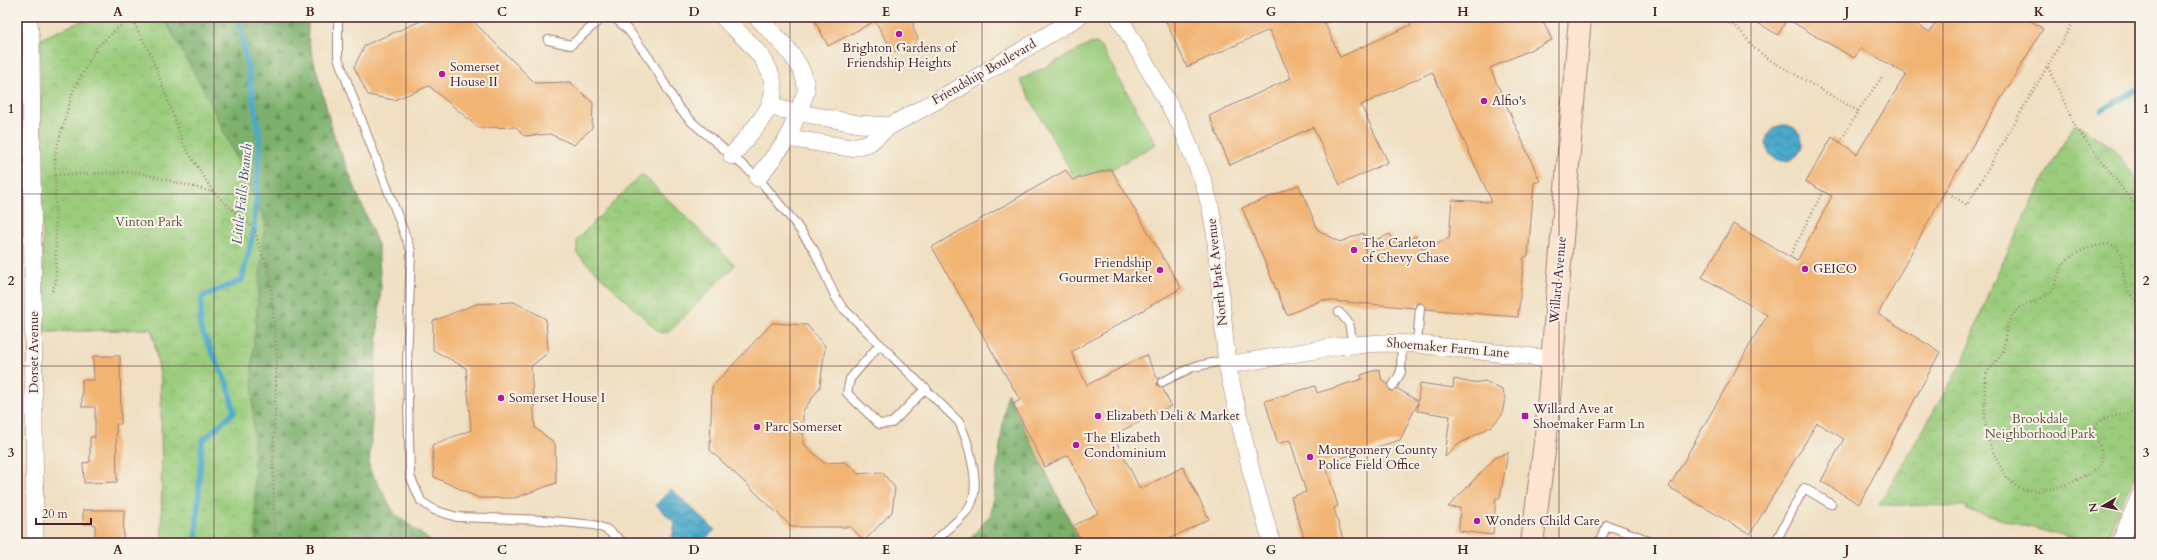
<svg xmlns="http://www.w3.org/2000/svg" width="2157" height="560" font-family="Cardo,serif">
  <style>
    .green { fill: #9acc7c; stroke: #727654 }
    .forest { fill: url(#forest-firs); stroke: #62684c }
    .park { fill: url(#park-crowns); stroke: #727654 }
    .water { fill: url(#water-waves); stroke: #4a647a }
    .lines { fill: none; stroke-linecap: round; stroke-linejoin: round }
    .stream { stroke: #4ba9ca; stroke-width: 5.5 }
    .building { fill: #f2b473 }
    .lane-casing { stroke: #9d7f76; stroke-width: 10 }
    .street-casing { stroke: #9d7f76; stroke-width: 18 }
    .secondary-casing { stroke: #9d7f76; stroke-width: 24 }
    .path { stroke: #9d7f76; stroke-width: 2.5; stroke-dasharray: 1 3; stroke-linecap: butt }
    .lane { stroke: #fff; stroke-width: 8 }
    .street { stroke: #fff; stroke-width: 17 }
    .secondary { stroke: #fde4d0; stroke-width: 22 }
    .grid { fill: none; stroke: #4a1f2b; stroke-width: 1; stroke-opacity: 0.55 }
    .poi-dot { fill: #b5179e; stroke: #f7f3e8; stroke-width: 1.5 }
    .labels { text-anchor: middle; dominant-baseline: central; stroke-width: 4; stroke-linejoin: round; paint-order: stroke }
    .poi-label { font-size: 13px; fill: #4a1f2b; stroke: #f7f3e8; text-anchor: start }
    .street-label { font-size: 13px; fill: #4a1f2b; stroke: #f7f3e8 }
    .park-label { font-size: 13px; fill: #625343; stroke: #f7f3e8 }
    .water-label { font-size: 14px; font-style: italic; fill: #4a566b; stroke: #f7f3e8 }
    .neatline { fill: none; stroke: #4a1f2b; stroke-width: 1.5 }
    .grid-label { font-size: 13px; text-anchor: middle; font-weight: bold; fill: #4a1f2b }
  </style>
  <defs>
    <pattern id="forest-firs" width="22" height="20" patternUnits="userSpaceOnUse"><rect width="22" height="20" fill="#7bb06c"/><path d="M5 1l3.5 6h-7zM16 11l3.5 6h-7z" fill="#678f59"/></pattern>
    <pattern id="park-crowns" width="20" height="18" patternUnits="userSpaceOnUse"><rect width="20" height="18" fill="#9acc7c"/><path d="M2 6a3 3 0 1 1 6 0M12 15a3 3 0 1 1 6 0" fill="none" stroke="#86af6b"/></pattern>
    <pattern id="water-waves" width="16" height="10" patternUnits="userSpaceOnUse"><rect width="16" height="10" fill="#4ba9ca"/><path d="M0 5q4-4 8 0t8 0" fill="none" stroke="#4089a4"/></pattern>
  </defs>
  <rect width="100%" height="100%" fill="#f7f3e8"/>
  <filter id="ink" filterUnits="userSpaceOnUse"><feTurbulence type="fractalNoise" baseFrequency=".025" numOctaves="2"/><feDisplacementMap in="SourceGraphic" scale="8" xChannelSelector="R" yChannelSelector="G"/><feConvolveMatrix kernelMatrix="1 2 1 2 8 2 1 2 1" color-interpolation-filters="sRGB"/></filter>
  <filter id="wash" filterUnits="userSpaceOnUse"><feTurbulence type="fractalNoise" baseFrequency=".012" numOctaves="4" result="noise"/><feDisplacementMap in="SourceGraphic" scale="16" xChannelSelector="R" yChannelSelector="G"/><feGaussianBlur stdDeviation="0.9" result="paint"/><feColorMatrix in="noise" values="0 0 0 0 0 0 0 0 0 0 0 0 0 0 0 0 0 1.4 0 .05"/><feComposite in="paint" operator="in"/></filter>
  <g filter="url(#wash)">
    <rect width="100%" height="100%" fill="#f0dfc1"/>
    <!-- green -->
    <path class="green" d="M 1097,43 L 1102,48 L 1156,144 L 1114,168 L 1074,177 L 1020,80 L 1090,44 Z"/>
    <!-- forest -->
    <path class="forest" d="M 103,17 L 308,17 L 308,38 L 333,133 L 378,245 L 381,286 L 369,468 L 395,514 L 433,543 L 162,543 L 161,379 L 152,329 L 44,332 L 67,264 Z
      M 1007,393 L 1081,543 L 967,543 L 991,514 Z"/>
    <!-- park -->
    <path class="park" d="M 90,17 L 163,17 L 208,98 L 265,220 L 252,364 L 256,543 L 162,543 L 161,379 L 152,329 L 44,332 L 40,39 Z
      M 2075,123 L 2112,147 L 2140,183 L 2140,468 L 2121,503 L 2105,543 L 2088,543 L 1967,510 L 1967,506 L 1879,505 L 1964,359 L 1990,288 L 2044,178 Z
      M 642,174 L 735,265 L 669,332 L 660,333 L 577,254 L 577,239 Z"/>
    <!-- water -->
    <path class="water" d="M1766 143a18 18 0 1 1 36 0a18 18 0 1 1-36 0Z
      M 671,489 L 715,530 L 702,543 L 676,543 L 672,538 L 675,523 L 656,505 Z"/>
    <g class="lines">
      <!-- stream -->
      <path class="stream" d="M 2102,110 L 2140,88
        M 198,543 L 196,535 L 202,441 L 234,412 L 228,386 L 200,327 L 202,297 L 242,280 L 254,229 L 260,140 L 239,17"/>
    </g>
    <g id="blocks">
      <!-- building -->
      <path class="building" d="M 430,17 L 469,17 L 535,83 L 570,82 L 593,103 L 592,128 L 574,145 L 550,134 L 524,136 L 516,127 L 479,128 L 429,86 L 394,100 L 368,95 L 354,67 L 365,45 Z
        M 813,17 L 905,17 L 914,21 L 913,28 L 918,38 L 913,45 L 906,49 L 893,52 L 875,21 L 828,46 Z
        M 1164,17 L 1322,17 L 1340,57 L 1411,25 L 1408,17 L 1541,17 L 1552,40 L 1490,68 L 1540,181 L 1534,183 L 1528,256 L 1524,257 L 1518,317 L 1425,309 L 1421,303 L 1417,303 L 1415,308 L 1322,300 L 1287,315 L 1242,208 L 1299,185 L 1318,230 L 1340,242 L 1363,233 L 1368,243 L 1390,234 L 1396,245 L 1416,236 L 1422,249 L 1449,238 L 1452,200 L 1492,202 L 1432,72 L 1361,105 L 1388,162 L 1340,185 L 1313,127 L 1230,165 L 1209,116 L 1291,78 L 1269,30 L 1187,67 Z
        M 1748,17 L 1904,17 L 1930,32 L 1939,17 L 2025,17 L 2043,29 L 1945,191 L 1878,314 L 1940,352 L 1859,504 L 1821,481 L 1844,439 L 1817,423 L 1750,534 L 1669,487 L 1767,315 L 1702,277 L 1733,224 L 1797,261 L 1832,196 L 1806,182 L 1832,137 L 1857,154 L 1906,74 L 1861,48 L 1854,58 L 1787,19 L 1778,35 Z
        M 1111,169 L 1181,288 L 1071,352 L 1087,385 L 1146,355 L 1158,379 L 1157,385 L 1162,387 L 1171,406 L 1113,435 L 1140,489 L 1183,467 L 1209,519 L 1161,543 L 1082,543 L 1073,526 L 1098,513 L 1068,455 L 1045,467 L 1013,404 L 1020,400 L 932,247 L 1066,170 L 1072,180 Z
        M 514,302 L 546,319 L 548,353 L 531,366 L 535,428 L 555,443 L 556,483 L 515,498 L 479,498 L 434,477 L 432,445 L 471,430 L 466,368 L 433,350 L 433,321 L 476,304 Z
        M 772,323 L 807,325 L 825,346 L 820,387 L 803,411 L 803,443 L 824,463 L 846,462 L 858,474 L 882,472 L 895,488 L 892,512 L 864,541 L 851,527 L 792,527 L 710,450 L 712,387 Z
        M 93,356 L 120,356 L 121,424 L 116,424 L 117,482 L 84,483 L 83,463 L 90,462 L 90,437 L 95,437 L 95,407 L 82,407 L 82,380 L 94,380 Z
        M 1379,369 L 1382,380 L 1388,384 L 1390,391 L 1393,391 L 1398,389 L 1418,401 L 1420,383 L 1453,388 L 1454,379 L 1472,383 L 1485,381 L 1502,390 L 1505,397 L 1502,415 L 1492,426 L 1459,444 L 1445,457 L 1450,416 L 1417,411 L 1418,402 L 1400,440 L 1325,463 L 1338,506 L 1334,508 L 1344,543 L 1306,543 L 1291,497 L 1306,492 L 1290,440 L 1278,444 L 1265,401 L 1315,386 L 1317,393 L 1362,379 L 1361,375 Z
        M 1508,452 L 1500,498 L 1496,498 L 1493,535 L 1459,531 L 1460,508 L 1448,507 L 1495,458 Z
        M 83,510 L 124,510 L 123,543 L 95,543 L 95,524 L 83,524 Z"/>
    </g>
  </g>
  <g filter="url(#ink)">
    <use href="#blocks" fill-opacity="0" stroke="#9d7f76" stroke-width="1"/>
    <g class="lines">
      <!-- lane casing -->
      <g class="lane-casing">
        <path id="lane" d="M 338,17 L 338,58 L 411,251 L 407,364 L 410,476 L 421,501 L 434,510 L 457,517 L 542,520 L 594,525 L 606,529 L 624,543
          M 614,17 L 629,31 L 652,62 L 678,107 L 693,123 L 758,178 L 795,223 L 814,250 L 835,296 L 842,307 L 959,422 C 968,440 982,487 970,506 C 964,517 943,533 933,543
          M 527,18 L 527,17
          M 548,40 L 571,45 L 603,17
          M 1339,312 L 1349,323 L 1353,345
          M 880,344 L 850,379 L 847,393 L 879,424 L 892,423 L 926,388
          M 1417,344 L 1420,308
          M 1162,382 L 1193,367 L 1226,360
          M 1393,386 L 1401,372 L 1402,343
          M 1599,543 L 1607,525 L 1640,537 L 1651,543
          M 1775,543 L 1804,488 L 1831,504"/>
      </g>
      <!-- street casing -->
      <g class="street-casing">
        <path id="street" d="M 28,17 L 31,39 L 35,543
          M 723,17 C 745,40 787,70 769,107 C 760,124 744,140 732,156
          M 757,17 C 775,36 808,64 806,92 L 788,138 L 758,178
          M 1119,17 L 1181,126 L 1202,178 L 1210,205 L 1215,232 L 1227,365 L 1252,475 L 1272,543
          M 769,107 L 859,124 L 890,126
          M 788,138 L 850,148 L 869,143 L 890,126 L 954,91 L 1078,17
          M 1227,365 L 1339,346 L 1383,343 L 1417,344 L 1551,359
          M 2120,543 L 2140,496"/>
      </g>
      <!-- secondary casing -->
      <g class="secondary-casing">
        <path id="secondary" d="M 1532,543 L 1546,435 L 1580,17"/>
      </g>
      <!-- path -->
      <path class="path" d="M 131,17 L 152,57 L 184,145 L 213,192 L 254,229 L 270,276 L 277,357 L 273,461 L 275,543
        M 1719,17 L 1738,28 L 1755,49 L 1770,60 L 1858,111
        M 2048,67 L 2075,126 L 2140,212
        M 1840,142 L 1858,111 L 1882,77
        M 55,175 L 136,172 L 213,192
        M 1945,191 L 1967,205 L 2076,17
        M 1790,256 L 1823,191
        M 52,291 L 56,281 L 55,154 L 73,91 L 97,47 L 130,17
        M 2140,304 C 2115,284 2129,261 2115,245 C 2099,242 2072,251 2063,265 C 2058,273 2057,283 2052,290 C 2040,304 2020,299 2009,321 C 2004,330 2006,341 2003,351 C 2000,360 1991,364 1987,373 C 1983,382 1985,405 1985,415 C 1985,434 1990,447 1999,464 C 2004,473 2010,484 2021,488 C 2044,497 2080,480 2098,468 C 2111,452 2089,438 2097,423 C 2111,411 2130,421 2140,404"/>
      <!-- lane -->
      <use href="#lane" class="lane"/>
      <!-- street -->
      <use href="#street" class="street"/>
      <!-- secondary -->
      <use href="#secondary" class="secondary"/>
    </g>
  </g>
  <!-- grid -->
  <path class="grid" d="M 214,17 L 214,543M 406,17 L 406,543M 598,17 L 598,543M 790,17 L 790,543M 982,17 L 982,543M 1175,17 L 1175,543M 1367,17 L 1367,543M 1559,17 L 1559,543M 1751,17 L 1751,543M 1943,17 L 1943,543M 17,194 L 2140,194M 17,366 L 2140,366"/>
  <!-- markers -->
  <g class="poi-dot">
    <circle cx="899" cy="34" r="4"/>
    <circle cx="442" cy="74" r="4"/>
    <circle cx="1484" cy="101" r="4"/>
    <circle cx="1354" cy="250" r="4"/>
    <circle cx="1805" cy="269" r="4"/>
    <circle cx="1160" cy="270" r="4"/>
    <circle cx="501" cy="398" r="4"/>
    <circle cx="1098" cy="416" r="4"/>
    <rect x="1521" y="412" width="8" height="8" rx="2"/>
    <circle cx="757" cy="427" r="4"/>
    <circle cx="1076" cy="445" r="4"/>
    <circle cx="1310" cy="457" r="4"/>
    <circle cx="1477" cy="521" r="4"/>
  </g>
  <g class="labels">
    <!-- poi labels -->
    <g class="poi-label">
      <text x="899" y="48" text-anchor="middle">Brighton Gardens of<tspan x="899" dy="15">Friendship Heights</tspan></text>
      <text x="450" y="67">Somerset<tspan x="450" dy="15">House II</tspan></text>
      <text x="1492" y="101">Alfio's</text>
      <text x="1362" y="243">The Carleton<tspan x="1362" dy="15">of Chevy Chase</tspan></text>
      <text x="1152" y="263" text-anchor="end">Friendship<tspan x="1152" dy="15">Gourmet Market</tspan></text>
      <text x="1813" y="269">GEICO</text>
      <text x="509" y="398">Somerset House I</text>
      <text x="1533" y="409">Willard Ave at<tspan x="1533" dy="15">Shoemaker Farm Ln</tspan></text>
      <text x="1106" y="416">Elizabeth Deli &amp; Market</text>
      <text x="765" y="427">Parc Somerset</text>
      <text x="1084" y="438">The Elizabeth<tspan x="1084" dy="15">Condominium</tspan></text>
      <text x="1318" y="450">Montgomery County<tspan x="1318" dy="15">Police Field Office</tspan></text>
      <text x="1485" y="521">Wonders Child Care</text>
    </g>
    <!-- street labels -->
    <g class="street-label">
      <text transform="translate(984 72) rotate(-30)">Friendship Boulevard</text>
      <text transform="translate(1217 272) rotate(-96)">North Park Avenue</text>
      <text transform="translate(1558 280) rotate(-85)">Willard Avenue</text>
      <text transform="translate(1448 348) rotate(5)">Shoemaker Farm Lane</text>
      <text transform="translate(34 352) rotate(-90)">Dorset Avenue</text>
    </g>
    <!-- park labels -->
    <g class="park-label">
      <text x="149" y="222">Vinton Park</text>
      <text x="2040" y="419">Brookdale<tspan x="2040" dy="15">Neighborhood Park</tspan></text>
    </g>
    <!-- water labels -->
    <g class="water-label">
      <text transform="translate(242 194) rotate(-84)">Little Falls Branch</text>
    </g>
  </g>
  <!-- margin -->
  <rect width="2157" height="560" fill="none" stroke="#f7f3e8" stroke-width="44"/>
  <!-- north arrow -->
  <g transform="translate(2103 506) rotate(261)" stroke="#f7f3e8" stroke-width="3" paint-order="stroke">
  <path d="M0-3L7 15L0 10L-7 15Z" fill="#4a1f2b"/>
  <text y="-6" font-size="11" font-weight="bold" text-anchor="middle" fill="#4a1f2b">N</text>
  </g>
  <!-- scale -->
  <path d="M36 518v6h55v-6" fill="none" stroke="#4a1f2b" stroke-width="2"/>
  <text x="42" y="518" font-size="12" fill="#4a1f2b" stroke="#f7f3e8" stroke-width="3" paint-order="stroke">20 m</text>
  <rect x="22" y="22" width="2113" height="516" class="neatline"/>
  <g class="grid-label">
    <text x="118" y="16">A</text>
    <text x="310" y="16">B</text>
    <text x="502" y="16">C</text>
    <text x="694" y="16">D</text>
    <text x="886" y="16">E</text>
    <text x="1078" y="16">F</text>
    <text x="1271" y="16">G</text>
    <text x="1463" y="16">H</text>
    <text x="1655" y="16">I</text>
    <text x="1847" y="16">J</text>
    <text x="2039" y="16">K</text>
    <text x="11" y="113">1</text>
    <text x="2146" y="113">1</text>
    <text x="11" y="285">2</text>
    <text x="2146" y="285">2</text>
    <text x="11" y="457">3</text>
    <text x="2146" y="457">3</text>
    <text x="118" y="554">A</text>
    <text x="310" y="554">B</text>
    <text x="502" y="554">C</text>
    <text x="694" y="554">D</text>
    <text x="886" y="554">E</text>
    <text x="1078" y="554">F</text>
    <text x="1271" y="554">G</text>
    <text x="1463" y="554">H</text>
    <text x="1655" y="554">I</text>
    <text x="1847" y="554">J</text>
    <text x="2039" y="554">K</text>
  </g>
</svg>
